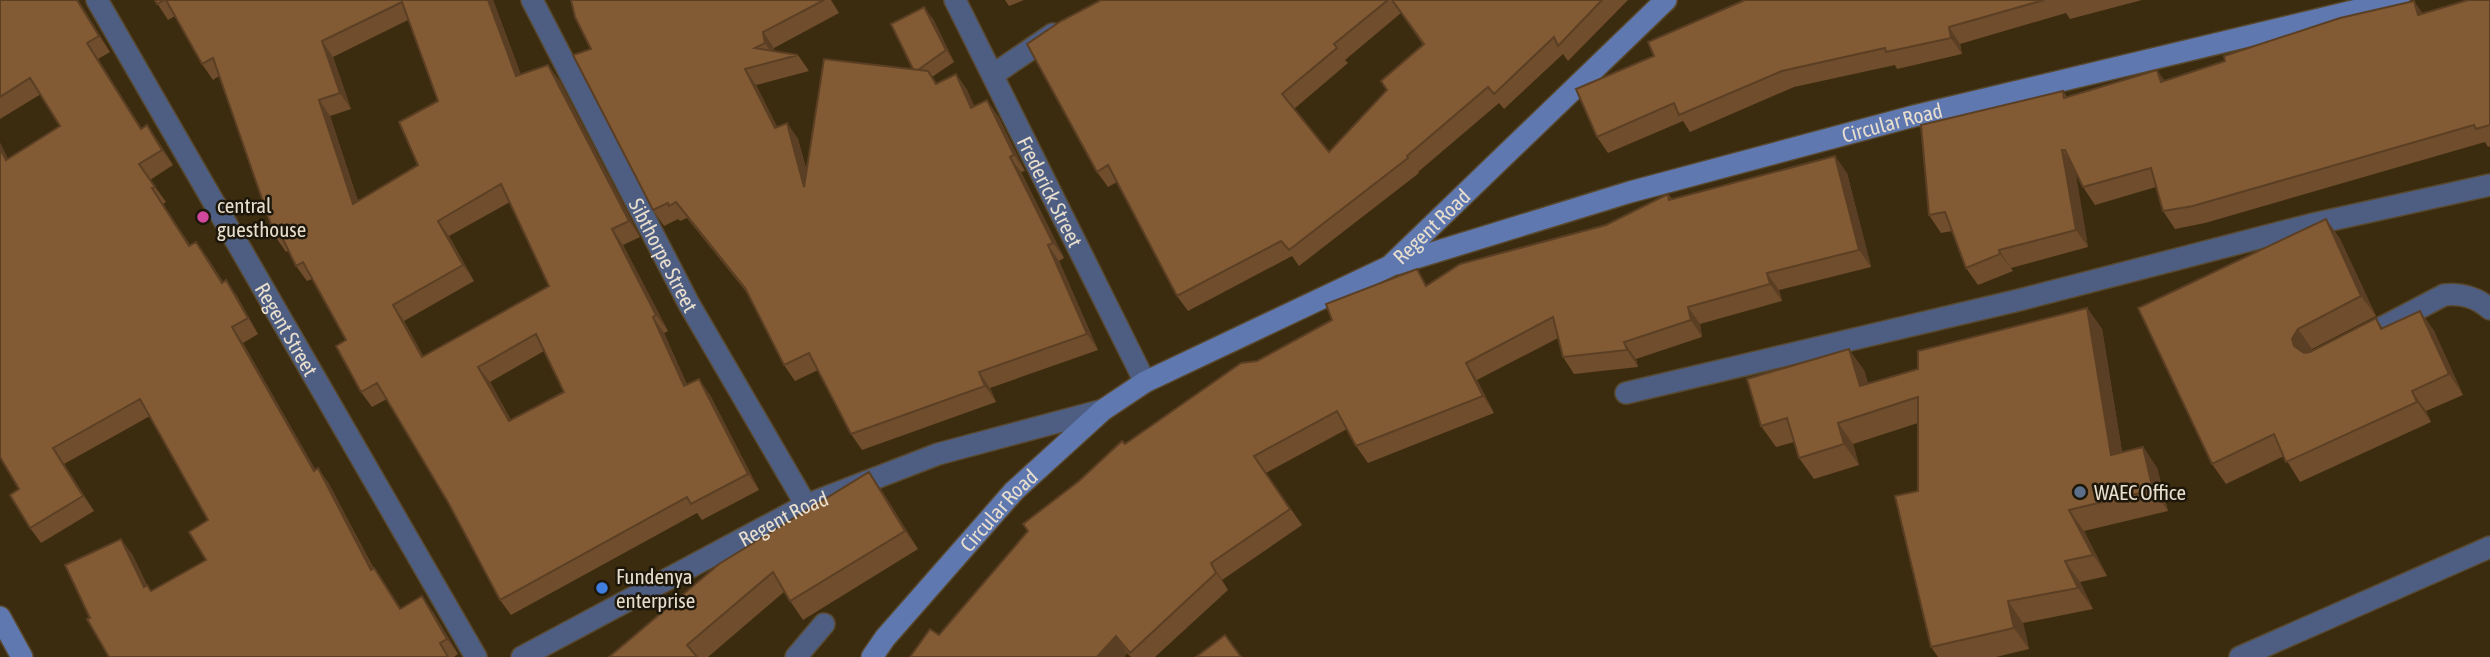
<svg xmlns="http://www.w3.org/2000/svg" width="2490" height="657" font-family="'Asap Condensed',sans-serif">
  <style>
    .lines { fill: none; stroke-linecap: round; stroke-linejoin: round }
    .lane-casing { stroke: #58482e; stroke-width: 24 }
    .street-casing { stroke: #58482e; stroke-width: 24 }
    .secondary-casing { stroke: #58482e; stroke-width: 24 }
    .lane { stroke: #4e5e82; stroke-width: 21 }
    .street { stroke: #4e5e82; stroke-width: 21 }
    .secondary { stroke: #5f78b0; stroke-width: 21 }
    .wall { fill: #704d2c; fill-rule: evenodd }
    .shaded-wall { fill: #5b3f24 }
    .building { fill: #825a33; stroke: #5b3f24; stroke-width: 2; fill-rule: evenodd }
    .hotel-dot { fill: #d1479c; stroke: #1d160a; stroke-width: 2.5 }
    .service-dot { fill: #5c6f8a; stroke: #1d160a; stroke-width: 2.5 }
    .shop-dot { fill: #3f7fe0; stroke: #1d160a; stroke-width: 2.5 }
    .labels { text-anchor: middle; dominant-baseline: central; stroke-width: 5; stroke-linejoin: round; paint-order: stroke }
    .street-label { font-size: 21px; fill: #e8dece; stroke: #1d160a }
    .poi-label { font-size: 21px; fill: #e8dece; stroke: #1d160a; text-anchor: start }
  </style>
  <rect width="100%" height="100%" fill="#3c2c0f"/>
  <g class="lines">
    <!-- lane casing -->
    <g class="lane-casing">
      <path id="lane" d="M 2358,340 L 2444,295 C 2462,293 2476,297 2490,309
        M 796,657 L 824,624"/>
    </g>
    <!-- street casing -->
    <g class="street-casing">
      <g id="street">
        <path id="s1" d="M 97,0 L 476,657"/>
        <path id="s2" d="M 532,0 L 689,304 L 806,505"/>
        <path id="s3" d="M 955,0 L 1145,382"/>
        <path d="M 994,74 L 1053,34"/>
        <path d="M 1626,393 L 2019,300 L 2313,224 L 2490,185"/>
        <path id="s4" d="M 522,657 L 806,505 L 938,454 L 1103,410"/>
        <path d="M 2240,657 L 2490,547"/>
      </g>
    </g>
    <!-- secondary casing -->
    <g class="secondary-casing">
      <g id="secondary">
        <path id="s5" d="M 1396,264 L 1630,192 L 1914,116 L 2399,0"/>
        <path d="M 0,617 L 22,657"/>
        <path id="s6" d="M 872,657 L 885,638 L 1014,491 L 1103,410 L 1145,382 L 1390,266 L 1666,0"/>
      </g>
    </g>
    <!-- lane -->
    <use href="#lane" class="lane"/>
    <!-- street -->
    <use href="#street" class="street"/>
    <!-- secondary -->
    <use href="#secondary" class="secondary"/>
  </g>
  <!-- wall -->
  <path class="wall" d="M 0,0 L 78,0 L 110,52 L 98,59 L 142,129 L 158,141 L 173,165 L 150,180 L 166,202 L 163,204 L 190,245 L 207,257 L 223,282 L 237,296 L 258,334 L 243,343 L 315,470 L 318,468 L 329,484 L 374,569 L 374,568 L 385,584 L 401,609 L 433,612 L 458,654 L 454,657 L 109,657 L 90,618 L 132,554 L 147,585 L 152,591 L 206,560 L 208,520 L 150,416 L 64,464 L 94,511 L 41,543 L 30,528 L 19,489 L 0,457 L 0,143 L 8,159 L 60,126 L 41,94 L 0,119 Z
    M 155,0 L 493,0 L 521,75 L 559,80 L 640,237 L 623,245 L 668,331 L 664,333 L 687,385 L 710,395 L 759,490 L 702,520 L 697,513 L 511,615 L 500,600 L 449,504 L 387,399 L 372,407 L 361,392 L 346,340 L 312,279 L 307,281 L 296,266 L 288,251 L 286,252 L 275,236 L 219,76 L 213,80 L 202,64 L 175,16 L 168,20 ZM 408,20 L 438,101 L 418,165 L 358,201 L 330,116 L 351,109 L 333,57 ZM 510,202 L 549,286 L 423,356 L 404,321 L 474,281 L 449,236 ZM 544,351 L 564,392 L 511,420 L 490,382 Z
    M 571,0 L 831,0 L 839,13 L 774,48 L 774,51 L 798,55 L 809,71 L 756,85 L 777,127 L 787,123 L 798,139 L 807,172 L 913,69 L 933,19 L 954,62 L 932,77 L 937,84 L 956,74 L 967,90 L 974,106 L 998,116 L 1025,171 L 1021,172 L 1064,258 L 1059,261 L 1098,350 L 990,388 L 996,402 L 862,450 L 851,434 L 818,370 L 795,381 L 784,365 L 748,294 L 687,218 L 680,221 L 678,219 L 664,226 L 653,210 L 591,49 Z
    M 1005,0 L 1024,0 L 1009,6 Z
    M 1101,0 L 1628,0 L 1568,61 L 1563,54 L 1504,109 L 1499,103 L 1418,172 L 1419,173 L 1299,266 L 1292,256 L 1188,311 L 1177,296 L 1117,182 L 1108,187 L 1097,172 ZM 1401,13 L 1423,45 L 1387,90 L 1329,152 L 1294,109 L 1348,63 L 1345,60 Z
    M 1745,0 L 2142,0 L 2070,19 L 2066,13 L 1960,44 L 1962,54 L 1897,69 L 1895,65 L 1794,87 L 1690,132 L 1683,121 L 1608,153 L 1597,137 L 1654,56 Z
    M 2490,0 L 2490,146 L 2488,147 L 2485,142 L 2205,223 L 2175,229 L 2163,211 L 2156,187 L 2095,205 L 2083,187 L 2075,172 L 2088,247 L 2011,268 L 2013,271 L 1978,285 L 1966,268 L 1952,231 L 1941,233 L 1929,215 L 2063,91 L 2067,97 L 2164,81 L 2423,13 Z
    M 1847,173 L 1871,267 L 1779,290 L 1782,301 L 1700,324 L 1702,337 L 1636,359 L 1638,367 L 1574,374 L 1563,357 L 1558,338 L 1477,380 L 1494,413 L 1368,463 L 1356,446 L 1347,429 L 1266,473 L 1302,525 L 1222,580 L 1228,590 L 1155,657 L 1131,657 L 1127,653 L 1124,657 L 910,657 L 939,635 L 1028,531 L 1023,524 L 1125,444 L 1257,361 L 1428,285 L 1606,225 L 1668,194 L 1672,199 Z
    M 2326,219 L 2340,239 L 2376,316 L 2312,349 L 2311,351 L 2376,318 L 2383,328 L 2420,311 L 2434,331 L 2463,395 L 2426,411 L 2431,422 L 2300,482 L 2284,456 L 2226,484 L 2212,464 Z
    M 2087,308 L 2102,329 L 2122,452 L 2143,447 L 2157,468 L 2168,511 L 2084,531 L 2107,576 L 2080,582 L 2093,609 L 2023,623 L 2029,649 L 1996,657 L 1938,657 L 1931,647 L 1918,491 L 1918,423 L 1853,444 L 1859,465 L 1814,479 L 1799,458 L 1794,442 L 1776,447 L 1761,426 L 1864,370 L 1868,384 L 1918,369 Z
    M 882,491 L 918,549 L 803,620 L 784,592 L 708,657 L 609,657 Z"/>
  <!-- shaded-wall -->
  <path class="shaded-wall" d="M 77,0 L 78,0 L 110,52 L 99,36 Z
    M 488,0 L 493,0 L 527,92 L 516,76 Z
    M 2414,1 L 2426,18 L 2418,15 Z
    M 924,7 L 933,19 L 954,62 L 946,50 Z
    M 1949,27 L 1960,44 L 1962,54 L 1951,38 Z
    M 763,32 L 774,48 L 776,59 L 765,43 Z
    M 322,41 L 333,57 L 351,109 L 340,93 Z
    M 87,43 L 98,59 L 152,145 L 141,129 Z
    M 548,65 L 559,80 L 640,237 L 629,221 Z
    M 745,69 L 756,85 L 786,144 L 775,128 Z
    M 2157,70 L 2169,87 L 2161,82 Z
    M 956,74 L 967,90 L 982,123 L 971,108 Z
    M 319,100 L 330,116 L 364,220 L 353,204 Z
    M 987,100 L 998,116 L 1025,171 L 1014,155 Z
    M 787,123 L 798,139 L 815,203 L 804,187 Z
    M 147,125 L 158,141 L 173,165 L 162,150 Z
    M 0,143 L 17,176 L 6,160 L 0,148 Z
    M 2062,150 L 2075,168 L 2088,247 L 2076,230 Z
    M 1835,156 L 1847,173 L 1871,267 L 1859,250 Z
    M 1010,157 L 1021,172 L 1064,258 L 1053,243 Z
    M 152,188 L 163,204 L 200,262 L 189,246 Z
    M 2326,219 L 2340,239 L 2376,316 L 2361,296 Z
    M 438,221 L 449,236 L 474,281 L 463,265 Z
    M 612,229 L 623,245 L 668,331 L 656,315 Z
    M 196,242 L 207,257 L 233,298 L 222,283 Z
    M 1048,245 L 1059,261 L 1098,350 L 1087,334 Z
    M 1999,250 L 2013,271 L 2000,254 Z
    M 1767,273 L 1779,290 L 1782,301 L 1770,284 Z
    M 226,280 L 237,296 L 258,334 L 248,318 Z
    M 393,305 L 404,321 L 433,373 L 422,357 Z
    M 1688,307 L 1700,324 L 1702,337 L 1691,320 Z
    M 2087,308 L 2102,329 L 2126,476 L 2111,455 Z
    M 2420,311 L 2434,331 L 2463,395 L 2449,374 Z
    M 653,317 L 664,333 L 695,402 L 684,386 Z
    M 232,327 L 243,343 L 325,486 L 314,471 Z
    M 2298,329 L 2312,349 L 2306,359 L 2294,346 L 2292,339 Z
    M 1624,342 L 1636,359 L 1638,367 L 1627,350 Z
    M 1849,349 L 1864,370 L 1875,407 L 1860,386 Z
    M 1466,363 L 1477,380 L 1494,413 L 1483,396 Z
    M 478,367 L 490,382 L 520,437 L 509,421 Z
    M 979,372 L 990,388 L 996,402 L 985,386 Z
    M 699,379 L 710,395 L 759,490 L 748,474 Z
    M 2412,391 L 2426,411 L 2431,422 L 2417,402 Z
    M 1838,423 L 1853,444 L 1859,465 L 1844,444 Z
    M 2143,447 L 2157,468 L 2168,511 L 2153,490 Z
    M 53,448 L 64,464 L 94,511 L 83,496 Z
    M 318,468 L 329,484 L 382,586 L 371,570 Z
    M 869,472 L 882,491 L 918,549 L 905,531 Z
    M 2069,510 L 2084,531 L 2107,576 L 2093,555 Z
    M 121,539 L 132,554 L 155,602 L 144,587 Z
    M 2065,561 L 2080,582 L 2093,609 L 2078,588 Z
    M 1211,563 L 1222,580 L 1228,590 L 1216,573 Z
    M 374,568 L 385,584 L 411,625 L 400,609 Z
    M 422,596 L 433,612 L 458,654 L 447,639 Z
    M 2008,601 L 2023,623 L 2029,649 L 2014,628 Z
    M 1116,636 L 1127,653 L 1124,657 L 1097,657 Z"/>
  <!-- building -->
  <path class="building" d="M 0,0 L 77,0 L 99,36 L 87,43 L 141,129 L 147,125 L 162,150 L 139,164 L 155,187 L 152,188 L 189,246 L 196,242 L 222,283 L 226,280 L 248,318 L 232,327 L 314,471 L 318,468 L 371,570 L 374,568 L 400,609 L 422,596 L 447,639 L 440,643 L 448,657 L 109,657 L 87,619 L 90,618 L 65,565 L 121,539 L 144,587 L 147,585 L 151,591 L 206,560 L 189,532 L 208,520 L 140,399 L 53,448 L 83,496 L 30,528 L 10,495 L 19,489 L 0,457 L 0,148 L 6,160 L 60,126 L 30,78 L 0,97 Z
    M 155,0 L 164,0 L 157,4 Z
    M 166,0 L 488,0 L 516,76 L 548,65 L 629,221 L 612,229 L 656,315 L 653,317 L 684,386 L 699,379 L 748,474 L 691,504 L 687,497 L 500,600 L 449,504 L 377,383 L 361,392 L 336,346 L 346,340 L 303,262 L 296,266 L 280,233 L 275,236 L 213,58 L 202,64 ZM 402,2 L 438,101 L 399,122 L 418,165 L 353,204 L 319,100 L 340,93 L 322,41 ZM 501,184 L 549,286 L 422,357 L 393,305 L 463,265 L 438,221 ZM 536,334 L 564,392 L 509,421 L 478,367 Z
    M 571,0 L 824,0 L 763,32 L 765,43 L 755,48 L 798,55 L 745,69 L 775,128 L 787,123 L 804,187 L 824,59 L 928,71 L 936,84 L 956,74 L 971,108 L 987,100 L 1014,155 L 1010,157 L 1053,243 L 1048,245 L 1087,334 L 979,372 L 985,386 L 851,434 L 809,353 L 784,365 L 745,288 L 676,202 L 669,206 L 668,203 L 653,210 L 573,55 L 591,49 L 575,17 Z
    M 1101,0 L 1388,0 L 1334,44 L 1337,48 L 1282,94 L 1329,152 L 1387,90 L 1381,81 L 1424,44 L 1392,0 L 1602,0 L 1558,46 L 1554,37 L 1494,94 L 1488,87 L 1407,156 L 1408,158 L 1289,250 L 1281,241 L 1177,296 L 1108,165 L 1097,172 L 1027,44 L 1061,21 Z
    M 1745,0 L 2044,0 L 1949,27 L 1951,38 L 1886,52 L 1885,48 L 1782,71 L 1679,115 L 1674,103 L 1597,137 L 1576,89 L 1654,56 L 1648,42 Z
    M 2468,0 L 2490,0 L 2490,125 L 2476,129 L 2474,125 L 2193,206 L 2163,211 L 2151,168 L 2083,187 L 2065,150 L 2062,150 L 2076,230 L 1999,250 L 2000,254 L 1966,268 L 1945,212 L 1929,215 L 1921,125 L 2063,91 L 2064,98 L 2157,70 L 2161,82 L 2225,61 L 2224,56 L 2340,18 L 2414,1 L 2418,15 Z
    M 924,7 L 946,50 L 918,70 L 913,69 L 891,24 Z
    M 1835,156 L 1859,250 L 1767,273 L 1770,284 L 1688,307 L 1691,320 L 1624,342 L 1627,350 L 1563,357 L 1553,317 L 1466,363 L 1483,396 L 1356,446 L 1337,411 L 1254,456 L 1290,509 L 1211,563 L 1216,573 L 1130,653 L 1116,636 L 1097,657 L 910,657 L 930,629 L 939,635 L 1028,531 L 1023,524 L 1079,481 L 1122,441 L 1125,444 L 1241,363 L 1257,361 L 1332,320 L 1326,304 L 1417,269 L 1426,286 L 1460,264 L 1606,225 L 1668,194 L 1669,200 Z
    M 2326,219 L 2361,296 L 2298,329 L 2292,339 L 2294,346 L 2304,353 L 2310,352 L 2376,318 L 2381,329 L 2420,311 L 2449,374 L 2412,391 L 2417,402 L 2286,462 L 2274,434 L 2212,464 L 2138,308 Z
    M 2087,308 L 2111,455 L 2143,447 L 2153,490 L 2069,510 L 2093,555 L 2065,561 L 2078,588 L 2008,601 L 2014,628 L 1931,647 L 1895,496 L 1918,491 L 1918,397 L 1838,423 L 1844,444 L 1799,458 L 1787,418 L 1761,426 L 1747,379 L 1849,349 L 1860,386 L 1918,369 L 1918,351 Z
    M 869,472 L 905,531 L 790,601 L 773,572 L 687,645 L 697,657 L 609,657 L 719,564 Z
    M 1225,635 L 1241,657 L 1196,657 Z"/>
  <!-- markers -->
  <circle class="hotel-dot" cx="203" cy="217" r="7"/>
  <circle class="service-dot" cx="2080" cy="492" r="7"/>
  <circle class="shop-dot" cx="602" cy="588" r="7"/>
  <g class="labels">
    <!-- street labels -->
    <g class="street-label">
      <text stroke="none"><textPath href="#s5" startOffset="516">Circular Road</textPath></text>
      <text stroke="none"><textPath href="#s3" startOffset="214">Frederick Street</textPath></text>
      <text stroke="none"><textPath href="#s6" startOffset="718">Regent Road</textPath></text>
      <text stroke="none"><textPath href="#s2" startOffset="287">Sibthorpe Street</textPath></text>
      <text stroke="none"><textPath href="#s1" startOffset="380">Regent Street</textPath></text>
      <text stroke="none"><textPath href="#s6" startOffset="194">Circular Road</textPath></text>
      <text stroke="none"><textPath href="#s4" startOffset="296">Regent Road</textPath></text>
    </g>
    <!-- poi labels -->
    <g class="poi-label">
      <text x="217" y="205">central<tspan x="217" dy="24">guesthouse</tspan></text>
      <text x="2094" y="492">WAEC Office</text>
      <text x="616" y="576">Fundenya<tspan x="616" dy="24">enterprise</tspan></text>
    </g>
  </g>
</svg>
